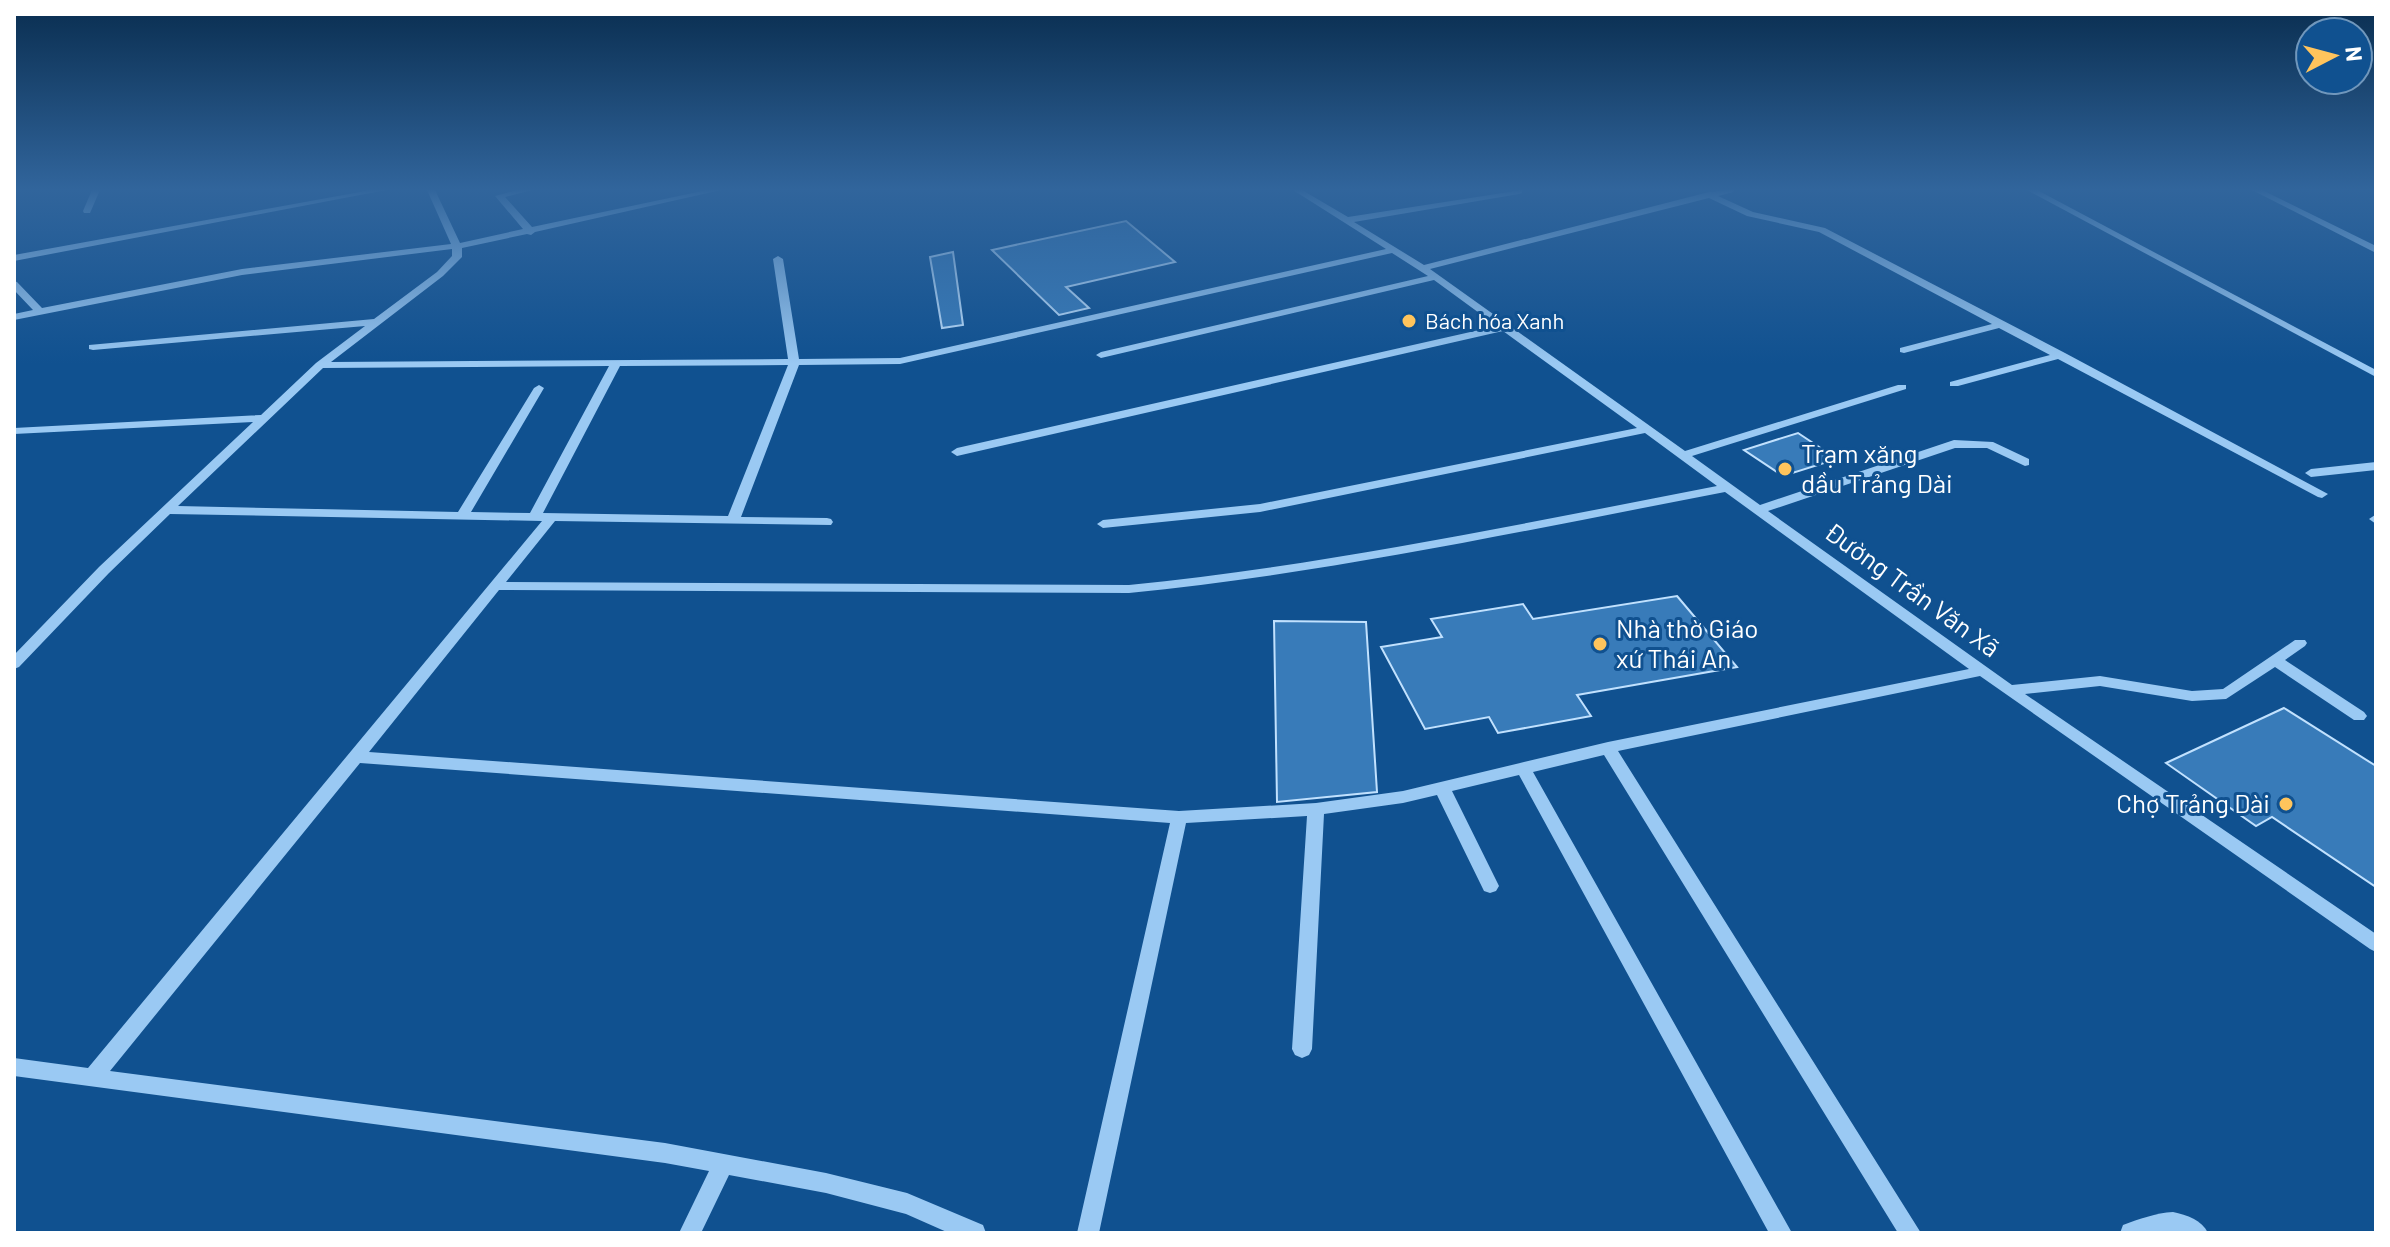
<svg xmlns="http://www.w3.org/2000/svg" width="2390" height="1247" viewBox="0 0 2390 1247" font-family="Barlow,sans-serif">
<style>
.building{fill:#387bb9;stroke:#c1e1fe;stroke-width:2}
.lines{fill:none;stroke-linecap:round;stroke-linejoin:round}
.minor{fill:#9ac9f3;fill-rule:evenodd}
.poi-dot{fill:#ffc45c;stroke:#105190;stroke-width:3}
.labels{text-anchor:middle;stroke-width:6;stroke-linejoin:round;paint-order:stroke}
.far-poi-label{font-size:22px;fill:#fff;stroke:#105190;text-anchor:start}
.poi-label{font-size:26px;fill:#fff;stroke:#105190;text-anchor:start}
.street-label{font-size:26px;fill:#fff;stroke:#105190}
</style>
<rect width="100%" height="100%" fill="#105190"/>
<g class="building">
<path d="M1126 221 1175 262 1066 287 1089 308 1059 315 992 250Z"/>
<path d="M953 252 963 325 942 328 930 257Z"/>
<path d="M1798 433 1837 459 1783 476 1744 450Z"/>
<path d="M1677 596 1737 667 1577 695 1591 716 1498 733 1489 717 1425 729 1381 647 1442 637 1431 619 1523 604 1533 619Z"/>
<path d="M1274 621 1366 622 1377 792 1277 802Z"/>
<path d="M2284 708 2376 766V887L2272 817 2256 826 2166 763Z"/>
</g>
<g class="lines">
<g class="minor">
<path d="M92 190H100L90 213H84L83 211Z"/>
<path d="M371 190H386L14 261V255Z"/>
<path d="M427 190H435L460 243 523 229 495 196 518 190H532L505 197 532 227 707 190H721L535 232 531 235 527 234 462 248V257L443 276 331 362 788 359 773 259 778 256 783 259 799 359 900 358 1386 249 1293 190H1302L1348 217 1522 190V193L1519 194 1354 222 1424 265 1709 192 1734 190 1733 192 1718 196 1753 212 1825 228 2065 353 2328 494 2322 498 2318 497 2058 359 1958 386H1950V382L2050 355 1999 328 1904 353 1900 352V348L1992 324 1819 232 1747 216 1709 198 1430 269 1685 451 1898 385H1906V389L1692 456 1760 505 1954 440 1993 442 2029 459V465L2025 466 1987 448H1955L1768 511 2012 685 2100 676 2192 691 2223 689 2295 640H2305L2307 643 2305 646 2285 660 2364 712 2367 716 2364 720H2354L2275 667 2226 699 2192 701 2100 686 2025 694 2376 934V952L2370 949 1980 676 1618 751 1921 1233H1898L1604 755 1533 772 1792 1233H1769L1519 775 1452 791 1499 886 1496 891 1490 893 1484 891 1437 795 1403 803 1324 814 1312 1049 1309 1055 1302 1058 1295 1055 1292 1049 1307 816 1186 823 1099 1233H1077L1170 823 360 763 110 1071 665 1143 826 1173 907 1193 983 1225 986 1233H949L906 1214 826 1193 729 1175 701 1233H679L709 1171 665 1163 14 1076V1058L88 1068 542 521 170 514 109 573 19 667 14 669V655L99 567 253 422 14 434V428L261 415 316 363 365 326 93 350 89 349V345L374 319 437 272 452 256V249L242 275 14 320V314L33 310 14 290V281L17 282 42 308 242 269 451 244ZM1392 253 1428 276 1101 352 1096 355 1101 358 1434 280 1497 326 957 448 951 452 957 456 1503 331 1637 428 1260 504 1103 520 1097 524 1103 528 1260 512 1645 433 1717 486C1521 524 1327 565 1129 585L506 582 555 521 831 525 833 522 831 519 827 518 741 517 799 365 900 364ZM788 365 728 516 543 513 620 366ZM609 366 530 513 471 512 544 388 539 385 534 388 458 512 178 506 323 368ZM1725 492 1969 669 1608 742 1403 791 1316 803 1179 811 369 752 499 590 1129 593C1330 573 1527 530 1725 492Z"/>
<path d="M2027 190H2037L2376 370V377Z"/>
<path d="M2252 190H2262L2376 246V253Z"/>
<path d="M2376 462V470L2311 477 2305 473 2311 469Z"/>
<path d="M2375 515H2376V524L2369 519Z"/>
<path d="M2173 1212C2187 1215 2202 1220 2208 1233H2120L2123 1225C2139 1219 2156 1213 2173 1212Z"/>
</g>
</g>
<linearGradient id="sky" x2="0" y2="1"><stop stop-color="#092d4f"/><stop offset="0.52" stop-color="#31659c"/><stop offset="1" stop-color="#31659c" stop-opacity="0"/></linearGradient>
<rect width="2390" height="364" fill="url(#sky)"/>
<g class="poi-dot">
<circle cx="1409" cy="321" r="8"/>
<circle cx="1785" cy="469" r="8"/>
<circle cx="1600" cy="644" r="8"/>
<circle cx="2286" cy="804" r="8"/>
</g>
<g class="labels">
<g class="far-poi-label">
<text x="1425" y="329">Bách hóa Xanh</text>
</g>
<g class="poi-label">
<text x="1801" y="463">Trạm xăng<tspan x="1801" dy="30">dầu Trảng Dài</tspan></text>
<text x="1616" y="638">Nhà thờ Giáo<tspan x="1616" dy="30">xứ Thái An</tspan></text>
<text x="2270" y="813" text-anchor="end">Chợ Trảng Dài</text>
</g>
<g class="street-label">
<text transform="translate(1912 590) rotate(36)" y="9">Đường Trần Văn Xã</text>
</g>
</g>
<rect width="2390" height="1247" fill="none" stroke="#ffffff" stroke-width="32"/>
<g transform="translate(2334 56) rotate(84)"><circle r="38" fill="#105190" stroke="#7097bc" stroke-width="2"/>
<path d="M0-6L14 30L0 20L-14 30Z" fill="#ffc45c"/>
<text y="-12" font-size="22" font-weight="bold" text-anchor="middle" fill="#ffffff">N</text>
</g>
</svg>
